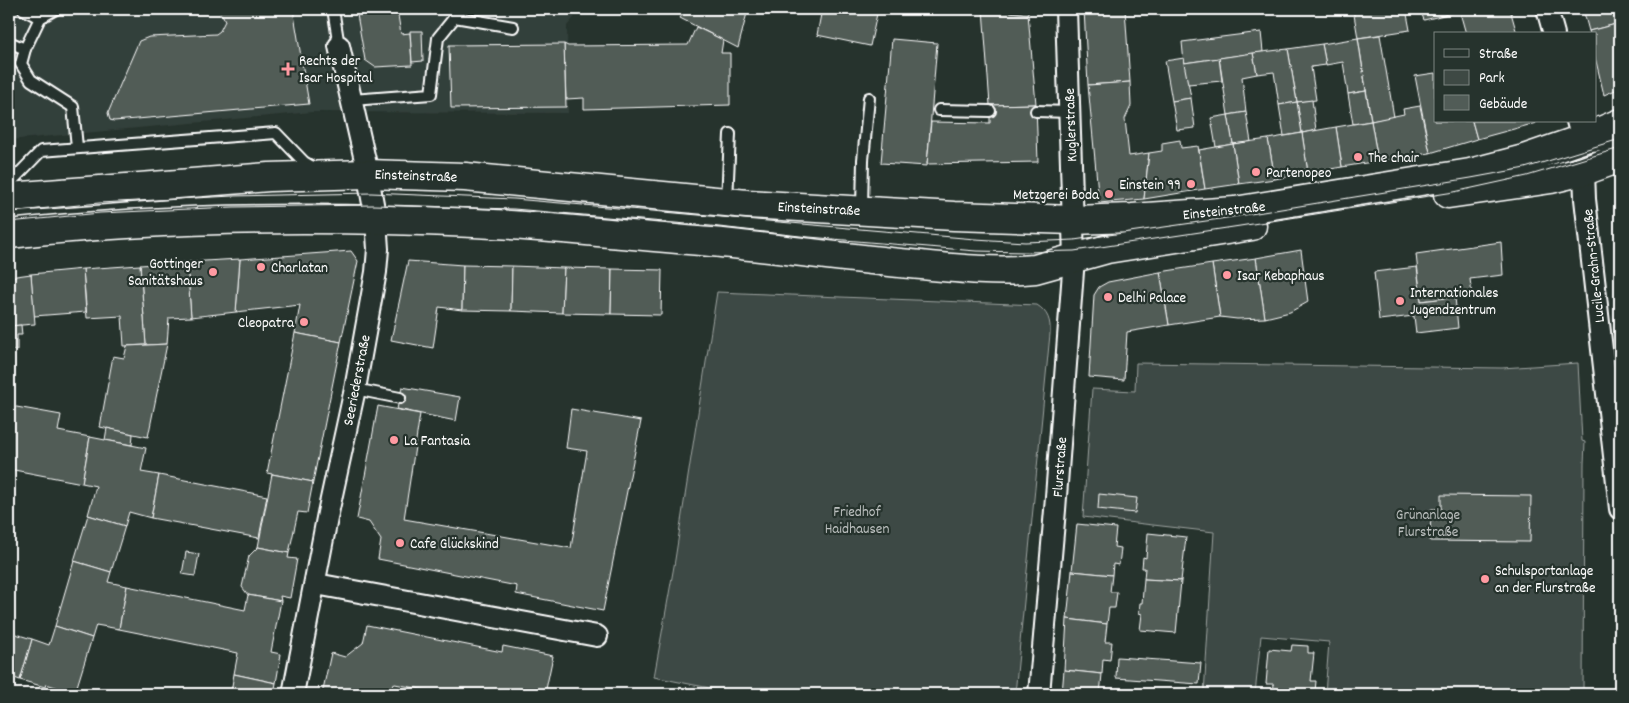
<svg xmlns="http://www.w3.org/2000/svg" width="1629" height="703" viewBox="0 0 1629 703" font-family="Dekko,sans-serif">
<style>
.built{fill:#333f3a}
.green{fill:#3e4944;stroke:#9ea4a2}
.building{fill:#515c57;stroke:#fff}
.lines{fill:none;stroke-linecap:round;stroke-linejoin:round}
.lane-casing{stroke:#fff;stroke-width:14}
.street-casing{stroke:#fff;stroke-width:24}
.secondary-casing{stroke:#fff;stroke-width:31}
.lane{stroke:#26332d;stroke-width:10}
.street{stroke:#26332d;stroke-width:20}
.secondary{stroke:#26332d;stroke-width:28}
.tram{stroke:#fff;stroke-width:1}
.poi-dot{fill:#ff9aa2;stroke:#26332d;stroke-width:2}
.labels{text-anchor:middle;stroke-width:4.5;stroke-linejoin:round;paint-order:stroke}
.poi-label{font-size:15px;fill:#fff;stroke:#26332d;text-anchor:start}
.street-label{font-size:15px;fill:#fff;stroke:#26332d}
.park-label{font-size:15px;fill:#bbbfbe;stroke:#26332d}
</style>
<rect width="100%" height="100%" fill="#26332d"/>
<filter id="ink" filterUnits="userSpaceOnUse"><feTurbulence type="fractalNoise" baseFrequency=".02" numOctaves="2"/><feDisplacementMap in="SourceGraphic" scale="10" xChannelSelector="R" yChannelSelector="G"/><feConvolveMatrix kernelMatrix="1 2 1 2 8 2 1 2 1" color-interpolation-filters="sRGB"/></filter>
<g filter="url(#ink)">
<path class="built" d="M9 9H581L567 26 568 113 312 112 9 140Z"/>
<g class="green">
<path d="M717 292 1037 305C1048 312 1051 321 1050 334L1015 694H740L654 677 674 566Z"/>
<path d="M1136 363 1502 368 1578 363 1582 441 1585 442 1584 464 1583 694H1325L1329 642 1261 636 1255 694H1204L1214 532 1083 517 1092 389 1135 391Z"/>
</g>
<g class="building">
<path d="M216 9H293L309 104 114 121 110 120 108 113 139 41 149 37 216 34 220 31 225 21 223 16Z"/>
<path d="M356 9H397L401 34 410 33 412 65 375 67 365 60Z"/>
<path d="M686 9H748L738 48 680 18Z"/>
<path d="M822 9H878L870 46 817 35Z"/>
<path d="M983 9H1028V14Z"/>
<path d="M983 9 1028 14 1036 104 990 105Z"/>
<path d="M1084 9H1125L1130 82 1088 85Z"/>
<path d="M1353 9H1406L1410 30 1358 38Z"/>
<path d="M1420 9H1459L1460 11 1424 20Z"/>
<path d="M1459 9H1510L1517 34H1466Z"/>
<path d="M1583 9H1620V23L1589 31Z"/>
<path d="M1620 23V88L1604 95 1595 57V34H1590L1589 31Z"/>
<path d="M696 27 723 40 721 53H730V105L584 109V98L566 99 564 44 568 46 688 45Z"/>
<path d="M410 31H422L423 61 412 62Z"/>
<path d="M1261 32 1263 52 1184 63 1182 42Z"/>
<path d="M1380 35 1394 117 1371 121 1358 38Z"/>
<path d="M1358 38 1366 91 1348 94 1343 62 1326 65 1322 44Z"/>
<path d="M892 39 937 43 927 166 881 163Z"/>
<path d="M564 44 566 107 451 108 449 45Z"/>
<path d="M1322 44 1326 65 1311 67 1316 100 1297 102 1288 49Z"/>
<path d="M1288 49 1297 102 1279 105 1274 72 1257 74 1253 53Z"/>
<path d="M1253 53 1257 74 1242 77 1246 112 1228 115 1219 58Z"/>
<path d="M1184 58 1191 98 1172 101 1165 61Z"/>
<path d="M1219 58 1222 81 1188 84 1184 63Z"/>
<path d="M1435 73V121H1472L1477 139 1430 153 1415 76Z"/>
<path d="M1130 82 1131 106 1125 119 1129 156 1149 153 1144 199 1099 203 1088 85Z"/>
<path d="M1366 91 1371 121 1353 124 1348 94Z"/>
<path d="M1191 98 1195 128 1177 130 1172 101Z"/>
<path d="M1312 100 1316 130 1302 133 1297 102Z"/>
<path d="M1297 102 1302 133 1284 136 1279 105Z"/>
<path d="M1036 104 1038 162 927 164 931 122 990 123V105Z"/>
<path d="M1420 106 1430 153 1378 161 1371 121 1404 114 1403 109Z"/>
<path d="M1246 112 1251 142 1233 144 1228 115Z"/>
<path d="M1228 115 1233 144 1216 147 1211 118Z"/>
<path d="M1371 121 1378 161 1342 167 1336 127Z"/>
<path d="M1472 121H1537L1536 123 1477 139Z"/>
<path d="M1336 127 1342 167 1308 173 1302 133Z"/>
<path d="M1302 133 1308 173 1275 179 1268 139Z"/>
<path d="M1268 139 1275 179 1239 184 1233 144Z"/>
<path d="M1180 140 1181 148 1198 146 1205 189 1144 199 1149 153 1162 151V143Z"/>
<path d="M1233 144 1239 184 1205 189 1199 150Z"/>
<path d="M1620 200V230L1616 202Z"/>
<path d="M1501 242 1503 275 1470 279 1472 295 1421 301 1416 254Z"/>
<path d="M1301 250 1308 302 1290 312 1265 318 1256 258Z"/>
<path d="M351 251 358 261 341 342 295 333 300 305 236 312 240 259Z"/>
<path d="M1256 258 1265 318 1237 319 1220 317 1212 264Z"/>
<path d="M240 259 236 312 191 317 187 262Z"/>
<path d="M408 261 463 265 462 310 439 307 433 348 391 340Z"/>
<path d="M187 262 191 317 169 318 167 344 146 345 140 265Z"/>
<path d="M1212 264 1220 317 1169 325 1160 272Z"/>
<path d="M140 265 146 345 124 346 122 316 87 318 83 269Z"/>
<path d="M463 265 512 266 511 311 462 310Z"/>
<path d="M512 266 564 268 562 313 511 311Z"/>
<path d="M1417 267 1421 301 1455 297 1458 328 1416 333 1414 316 1379 320 1374 272Z"/>
<path d="M564 268 612 269 611 314 562 313Z"/>
<path d="M83 269 86 312 34 316 31 274Z"/>
<path d="M612 269 662 270 661 315 611 314Z"/>
<path d="M1160 272 1169 325 1127 332 1124 380 1089 377 1094 295 1099 287 1108 282Z"/>
<path d="M31 274 35 324 9 326V277Z"/>
<path d="M21 325 22 335H17V350H9V326Z"/>
<path d="M295 333 341 342 313 482 267 473Z"/>
<path d="M167 344 148 437 100 427 113 356 124 358 127 346Z"/>
<path d="M402 387 460 397 456 421 397 409Z"/>
<path d="M11 406 61 415 58 431 90 437 82 483 9 469V416Z"/>
<path d="M378 406 420 414 404 519 571 548 587 451 566 448 571 409 641 421 603 611 516 594 517 586 378 559 381 540 369 522 357 519Z"/>
<path d="M107 428 133 434 132 445 105 440Z"/>
<path d="M90 437 146 448 141 472 159 475 151 518 129 512 125 526 88 515 96 486 82 483Z"/>
<path d="M272 474 313 482 307 513 298 512 289 553 258 547Z"/>
<path d="M159 475 267 496 259 538 151 518Z"/>
<path d="M1099 494 1137 498 1135 513 1098 509Z"/>
<path d="M1441 495 1531 496 1530 542 1430 541 1431 509H1441Z"/>
<path d="M88 515 125 526 111 572 74 561Z"/>
<path d="M1077 524 1116 528 1114 547 1121 548 1119 565 1113 564 1112 575 1072 571Z"/>
<path d="M1148 533 1186 537 1181 581 1144 579 1145 568H1142L1143 557 1146 558Z"/>
<path d="M258 547 289 553 288 558 297 559 290 598 280 596 281 601 248 595 242 587 249 556Z"/>
<path d="M186 552 199 554 195 576 182 574Z"/>
<path d="M74 561 111 572 108 582 127 586 119 629 96 625 92 638 55 626Z"/>
<path d="M1072 571 1112 575 1110 592H1117L1115 608H1109L1107 624 1067 619Z"/>
<path d="M1144 579 1181 581 1176 633 1140 630 1142 614 1139 613 1140 603H1142Z"/>
<path d="M127 586 245 610 248 595 281 601 271 652 281 654 276 683 234 674 238 653 119 629Z"/>
<path d="M1067 619 1107 624 1105 642H1112L1110 660 1103 659 1102 674 1064 670Z"/>
<path d="M367 625 502 652 503 646 553 656 545 694H447L395 684 379 694H322L331 653 345 657 363 643Z"/>
<path d="M55 626 92 638 75 693 46 684 45 687 20 680 32 639 49 645Z"/>
<path d="M9 632 32 639 20 680 9 676Z"/>
<path d="M1292 645 1308 646V653H1314L1311 681H1316L1315 692H1304V694H1273L1274 684H1266L1269 649 1291 651Z"/>
<path d="M1117 657 1201 663 1199 684 1116 678Z"/>
<path d="M1064 670 1102 674 1100 694H1062Z"/>
<path d="M234 674 276 683 274 694H216L217 689 231 692Z"/>
<path d="M58 688 75 693 77 688 98 693 56 694Z"/>
</g>
<g class="lines">
<defs>
<g id="lane">
<path d="M23 9 40 18"/>
<path d="M56 9 40 18 25 49 21 64 31 80 73 107 77 147"/>
<path d="M333 9 339 46"/>
<path d="M9 42 25 49"/>
<path d="M352 100 431 94 438 38 455 17 513 27"/>
<path d="M939 110 990 111"/>
<path d="M1036 111 1070 112"/>
<path d="M1589 145 1591 146 1620 143"/>
<path d="M9 184 41 151 276 133 304 162 314 168"/>
<path d="M727 201 730 134"/>
<path d="M862 209 863 160 869 98"/>
<path d="M355 389 400 398"/>
</g>
<g id="street">
<path d="M1547 9 1554 34"/>
<path d="M1577 121 1582 139"/>
<path d="M1584 171 1585 199 1620 509"/>
<path d="M316 584 597 636"/>
<path d="M293 694 328 513 355 389 376 272 378 249 376 220 365 160 339 46"/>
<path d="M1039 694 1055 510 1074 258 1066 9"/>
</g>
<g id="secondary">
<path d="M1448 194 1551 179 1584 171 1620 158"/>
<path d="M9 197 269 177 367 174 465 177 747 204 954 216 1073 220 1132 218 1235 211 1470 173 1524 159 1582 139 1620 123"/>
<path d="M9 234C163 217 319 216 474 223 553 226 632 236 711 242 778 248 844 258 911 264 952 268 994 273 1035 269L1107 249 1252 226"/>
</g>
</defs>
<use href="#lane" class="lane-casing"/>
<use href="#street" class="street-casing"/>
<use href="#secondary" class="secondary-casing"/>
<use href="#lane" class="lane"/>
<use href="#street" class="street"/>
<use href="#secondary" class="secondary"/>
<g class="tram">
<path d="M9 212 99 203 233 196 371 193 514 199 975 239 1025 242 1074 240 1220 219 1471 178 1525 168 1620 139"/>
<path d="M9 222 100 213 233 207 373 205 514 209 710 226 809 237 976 251 1025 252 1074 251 1240 226 1454 192 1527 176 1620 148"/>
</g>
</g>
</g>
<g class="poi-dot">
<path d="M285.5 61.5h5v5h5v5h-5v5h-5v-5h-5v-5h5z"/>
<circle cx="1358" cy="157" r="5"/>
<circle cx="1256" cy="172" r="5"/>
<circle cx="1191" cy="184" r="5"/>
<circle cx="1109" cy="194" r="5"/>
<circle cx="261" cy="267" r="5"/>
<circle cx="213" cy="272" r="5"/>
<circle cx="1227" cy="275" r="5"/>
<circle cx="1108" cy="297" r="5"/>
<circle cx="1400" cy="301" r="5"/>
<circle cx="304" cy="322" r="5"/>
<circle cx="394" cy="440" r="5"/>
<circle cx="400" cy="543" r="5"/>
<circle cx="1485" cy="579" r="5"/>
</g>
<g class="labels">
<g class="poi-label">
<text x="299" y="65">Rechts der<tspan x="299" dy="17">Isar Hospital</tspan></text>
<text x="1368" y="162">The chair</text>
<text x="1266" y="177">Partenopeo</text>
<text x="1181" y="189" text-anchor="end">Einstein 99</text>
<text x="1099" y="199" text-anchor="end">Metzgerei Boda</text>
<text x="203" y="268" text-anchor="end">Gottinger<tspan x="203" dy="17">Sanitätshaus</tspan></text>
<text x="271" y="272">Charlatan</text>
<text x="1237" y="280">Isar Kebaphaus</text>
<text x="1410" y="297">Internationales<tspan x="1410" dy="17">Jugendzentrum</tspan></text>
<text x="1118" y="302">Delhi Palace</text>
<text x="294" y="327" text-anchor="end">Cleopatra</text>
<text x="404" y="445">La Fantasia</text>
<text x="410" y="548">Cafe Glückskind</text>
<text x="1495" y="575">Schulsportanlage<tspan x="1495" dy="17">an der Flurstraße</tspan></text>
</g>
<g class="street-label">
<text transform="translate(1070 125) rotate(-92)" y="5">Kuglerstraße</text>
<text transform="translate(416 175) rotate(2)" y="5">Einsteinstraße</text>
<text transform="translate(819 208) rotate(3)" y="5">Einsteinstraße</text>
<text transform="translate(1224 210) rotate(-6)" y="5">Einsteinstraße</text>
<text transform="translate(1593 266) rotate(-96)" y="5">Lucile-Grahn-Straße</text>
<text transform="translate(356 380) rotate(-79)" y="5">Seeriederstraße</text>
<text transform="translate(1059 467) rotate(-86)" y="5">Flurstraße</text>
</g>
<g class="park-label">
<text x="857" y="516">Friedhof<tspan x="857" dy="17">Haidhausen</tspan></text>
<text x="1428" y="519">Grünanlage<tspan x="1428" dy="17">Flurstraße</tspan></text>
</g>
</g>
<rect width="1629" height="703" fill="none" stroke="#26332d" stroke-width="30"/>
<rect x="15" y="15" width="1599" height="673" fill="none" stroke="#fff" stroke-width="2" filter="url(#ink)"/>
<rect x="1434" y="32" width="162" height="90" fill="#26332d" stroke="#7d8581"/>
<rect x="1444" y="49" width="25" height="8" fill="#26332d" stroke="#7d8581"/>
<text x="1479" y="58" font-size="15" fill="#ffffff">Straße</text>
<rect x="1444" y="70" width="25" height="15" fill="#3e4944" stroke="#7d8581"/>
<text x="1479" y="82" font-size="15" fill="#ffffff">Park</text>
<rect x="1444" y="95" width="25" height="15" fill="#515c57" stroke="#7d8581"/>
<text x="1479" y="108" font-size="15" fill="#ffffff">Gebäude</text>
</svg>
